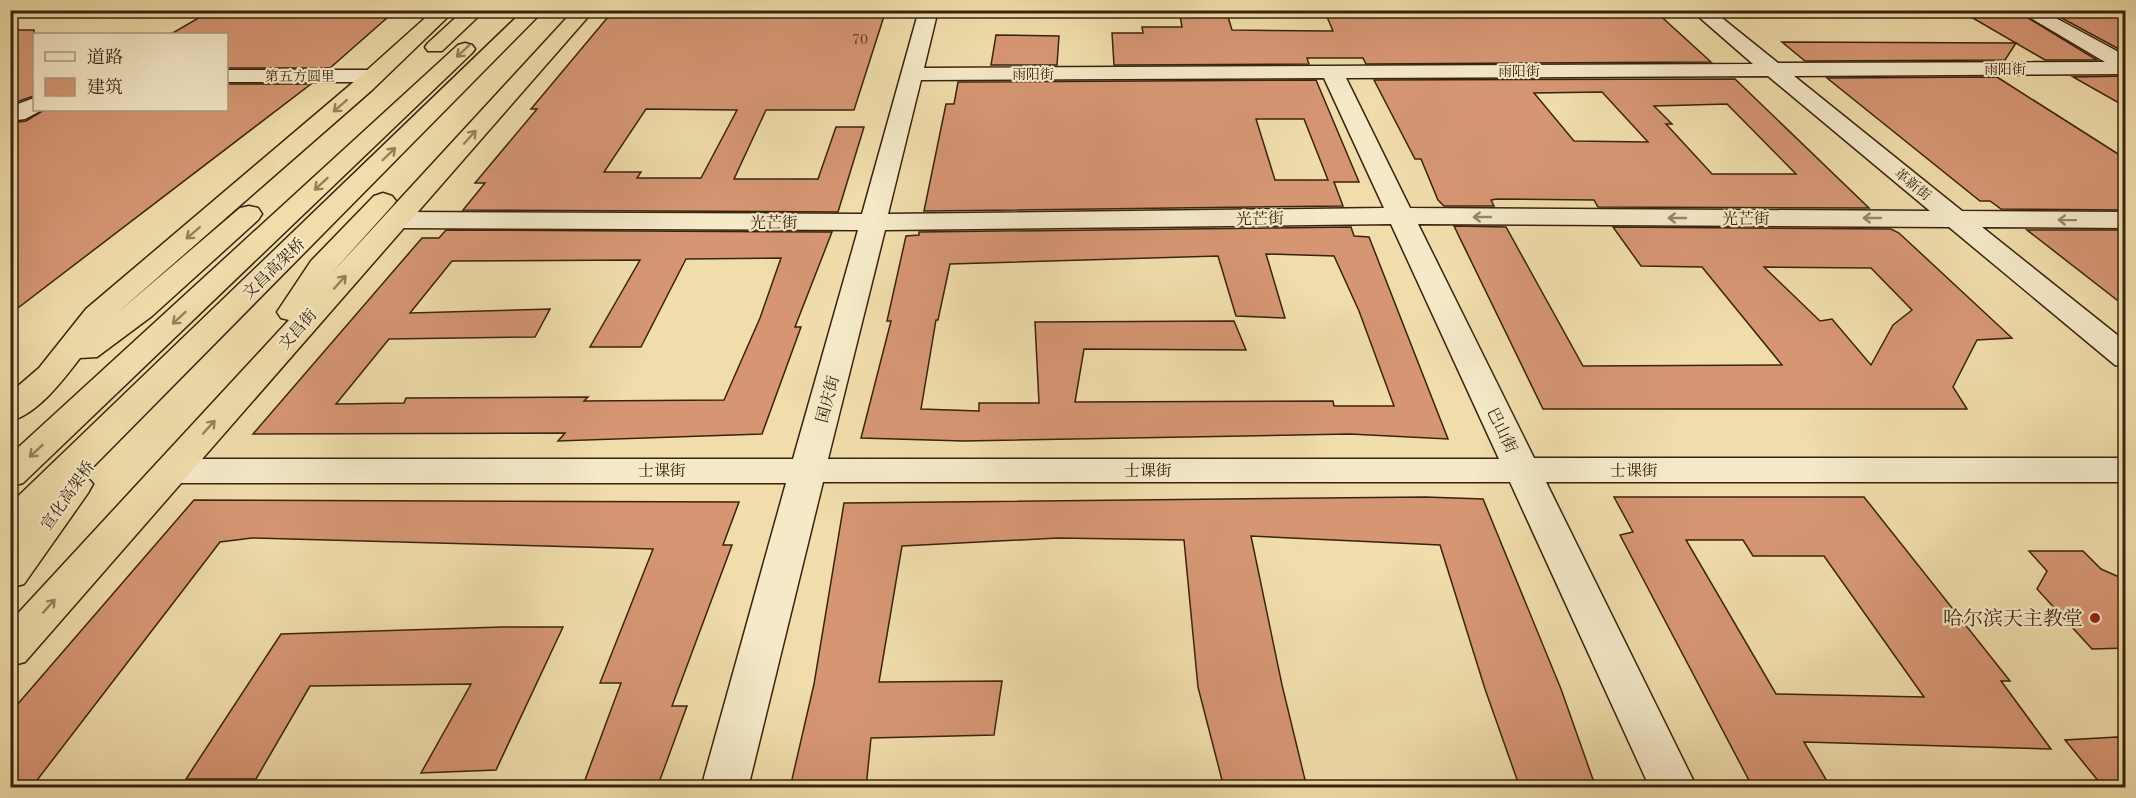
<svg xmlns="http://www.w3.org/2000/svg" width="2136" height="798" viewBox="0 0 2136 798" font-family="'Old Standard TT','Noto Serif SC',serif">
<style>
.building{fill:#d69674;stroke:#39230d;stroke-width:1.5;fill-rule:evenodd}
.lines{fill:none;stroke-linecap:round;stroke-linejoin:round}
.secondary-casing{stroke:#39230d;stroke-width:3}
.highway-casing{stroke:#39230d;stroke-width:3}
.secondary{fill:#f5e9c8;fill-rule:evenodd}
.highway{fill:#f0ddab;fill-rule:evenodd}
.oneway{stroke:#94805c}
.oneway2{stroke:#97866a}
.poi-dot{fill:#8f2418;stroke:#f5e9c8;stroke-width:2}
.labels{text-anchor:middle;stroke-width:4.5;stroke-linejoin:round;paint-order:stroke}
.number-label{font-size:14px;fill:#604027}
.far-street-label{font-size:14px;fill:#39230d;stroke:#f5e9c8}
.street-label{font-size:16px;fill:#39230d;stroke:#f5e9c8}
.near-poi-label{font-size:20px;fill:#39230d;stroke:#f5e9c8;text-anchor:end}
</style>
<rect width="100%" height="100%" fill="#f0ddab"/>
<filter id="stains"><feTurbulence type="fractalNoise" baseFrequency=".00333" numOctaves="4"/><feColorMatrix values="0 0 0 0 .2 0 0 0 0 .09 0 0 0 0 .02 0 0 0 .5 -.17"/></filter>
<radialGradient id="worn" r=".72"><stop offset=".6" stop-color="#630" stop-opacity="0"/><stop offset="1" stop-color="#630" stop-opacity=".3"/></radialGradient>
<g class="building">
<path d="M212 10H396L330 68H226V34H171Z"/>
<path d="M782 10H820L819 14 885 13 854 110H766L734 179H818L836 127H864L838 212 463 210 485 183H475L537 109H531L608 17 779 16ZM646 109 737 110 701 178H637L641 172H604Z"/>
<path d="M1179 10H1226L1232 30 1333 31 1324 10H1654L1711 62 1366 64 1363 58H1307L1309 64 1114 65 1112 33H1143L1142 27H1182Z"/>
<path d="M1959 10H2015L2097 60H2045Z"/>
<path d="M2047 10H2126V53Z"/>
<path d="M10 30H34V96L10 104Z"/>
<path d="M996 35 1059 36 1057 65H991Z"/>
<path d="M1782 42 2016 43 2005 60 1805 61Z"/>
<path d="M2126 76V107L2073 77Z"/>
<path d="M1997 77 2126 159V210L2001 209 1990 201H1980L1827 78Z"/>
<path d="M1735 79 1869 208 1598 207 1594 200 1497 199 1491 200 1494 206H1444L1438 200 1421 159H1415L1374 80ZM1602 92 1648 142 1574 141 1534 93ZM1727 104 1796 174H1712L1666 124H1672L1654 106Z"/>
<path d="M1316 80 1359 182H1334L1343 206 924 211 946 104H954L958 82ZM1256 119H1304L1328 180H1275Z"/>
<path d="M226 84H311L10 314V123L26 121 44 110H226Z"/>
<path d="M1454 226 1506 227 1583 366 1782 365 1702 267 1641 266 1613 227 1891 229 1899 233 2012 338 1977 340 1953 387 1967 409H1543ZM1764 267 1871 268 1912 310 1893 325 1871 365 1832 319 1820 321Z"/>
<path d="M1351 227 1354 236 1369 237 1448 439 1350 434 964 441 861 438 891 321H887L906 236 919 235V232ZM1266 254 1334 256 1359 311 1394 406H1334L1333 401 1075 402 1084 349 1246 350 1234 321 1035 322 1039 403H979V411L921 409 936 320H938L950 264 1218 256 1236 316 1285 318Z"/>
<path d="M446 230 832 232 795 327H801L762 434 558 441 565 433 253 434 422 238H439ZM781 258 760 318 724 400 584 401 588 397 406 398 404 403 336 404 389 339 535 337 550 309 410 313 452 261 640 260 590 347H641L686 259Z"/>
<path d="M2027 230H2126V307Z"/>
<path d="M1425 497 1483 499 1561 689 1596 788H1520L1485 689 1440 545 1251 536 1282 685 1307 788H1224L1198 687 1184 540 1058 538 902 546 879 682 1002 681 994 735 871 738 866 788H790L814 684 844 503Z"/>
<path d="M1614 497H1864L2010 681H2001L2051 749 1804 742 1831 788H1753L1620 535 1633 532ZM1686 540H1743L1753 556H1824L1924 697 1776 694Z"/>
<path d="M194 500 739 502 723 545H732L672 706H687L657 788H582L621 683H600L653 549 252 538 220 542 31 788H10V713Z"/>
<path d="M2029 551H2083L2101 569 2126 580V648L2092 649 2037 589 2047 571Z"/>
<path d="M502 627H563L496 770 421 773 471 684 310 686 256 779H186L281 634Z"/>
<path d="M2117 737 2126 747V788H2104L2065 740Z"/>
</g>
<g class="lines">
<defs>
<g id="secondary">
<path d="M919 10H938L924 68 1753 64 1691 10H1712L1778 63 2105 62 2017 10H2041L2126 56V74L1794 76 1962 211 2126 212V228L1982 227 2126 342V367L2115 365 1949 227 1418 224 1534 458H2126V482H1546L1697 788H1650L1510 482H823L748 788H701L786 483H170L157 479 152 471 157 463 170 459H793L858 230 395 228 386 226 382 220 386 214 395 212 862 214ZM1768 76 1930 211 1410 208 1346 78ZM1324 78 1384 208 888 214 921 80ZM1391 224 1499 459H828L885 230Z"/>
<path d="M226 70H373L381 71 384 76 381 81 373 82H226Z"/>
<path d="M34 98V110H42L25 119 10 121V107Z"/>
</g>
<g id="highway">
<path d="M434 10H455L372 90 116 314 240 208 249 206 258 208 262 214 258 220 152 316 97 357 80 358C63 380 38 414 10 421V393L39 368 86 309 356 80Z"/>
<path d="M464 10H485L442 51H428L425 47 428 43Z"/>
<path d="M524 10H544L85 475 93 484 88 493 24 584 10 588V545L15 539 10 540V504Z"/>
<path d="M574 10H594L25 662 10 666V622L289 320 281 318 277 312 311 261 374 196 383 193 392 196 396 201 392 206 330 275Z"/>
<path d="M465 43 472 45 475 49 472 53 23 483 10 487V455L458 45Z"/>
</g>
</defs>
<use href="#secondary" class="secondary-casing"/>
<use href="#highway" class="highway-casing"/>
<use href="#secondary" class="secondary"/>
<use href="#highway" class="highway"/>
</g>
<defs><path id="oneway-shaft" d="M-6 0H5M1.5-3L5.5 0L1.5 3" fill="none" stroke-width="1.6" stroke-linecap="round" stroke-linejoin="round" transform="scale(1.5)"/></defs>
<g class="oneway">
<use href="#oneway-shaft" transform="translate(463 51) rotate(137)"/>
<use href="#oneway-shaft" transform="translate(340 106) rotate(139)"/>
<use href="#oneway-shaft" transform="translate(470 137) rotate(-48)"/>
<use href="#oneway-shaft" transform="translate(389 154) rotate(-44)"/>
<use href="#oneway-shaft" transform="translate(321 184) rotate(137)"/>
<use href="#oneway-shaft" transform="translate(193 233) rotate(139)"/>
<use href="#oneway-shaft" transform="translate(340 282) rotate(-48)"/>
<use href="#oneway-shaft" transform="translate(179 318) rotate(137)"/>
<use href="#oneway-shaft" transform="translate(209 427) rotate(-48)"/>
<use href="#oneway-shaft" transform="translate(36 451) rotate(137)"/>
<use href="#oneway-shaft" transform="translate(49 606) rotate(-48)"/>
</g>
<g class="oneway2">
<use href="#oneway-shaft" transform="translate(1482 217) rotate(-180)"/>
<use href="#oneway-shaft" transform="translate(1677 218) rotate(-180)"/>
<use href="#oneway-shaft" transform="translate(1872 218) rotate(-180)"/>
<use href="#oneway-shaft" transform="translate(2067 220) rotate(-179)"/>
</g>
<circle class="poi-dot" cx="2095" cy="618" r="6"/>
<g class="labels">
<g class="number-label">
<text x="860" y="44">70</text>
</g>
<g class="far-street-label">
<text x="2005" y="74">雨阳街</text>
<text x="1519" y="76">雨阳街</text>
<text x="1033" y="79">雨阳街</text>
<text x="300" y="81">第五方圆里</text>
<text transform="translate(1913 184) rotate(39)" y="5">革新街</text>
</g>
<g class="street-label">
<text transform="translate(1260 218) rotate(-1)" y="6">光芒街</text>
<text x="1746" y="224">光芒街</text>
<text x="774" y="228">光芒街</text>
<text transform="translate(273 268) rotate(-44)" y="6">文昌高架桥</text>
<text transform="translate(297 329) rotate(-48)" y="6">文昌街</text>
<text transform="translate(827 399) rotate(-75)" y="6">国庆街</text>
<text transform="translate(1503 430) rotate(64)" y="6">巴山街</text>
<text x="662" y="476">士课街</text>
<text x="1148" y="476">士课街</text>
<text x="1634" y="476">士课街</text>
<text transform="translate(67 495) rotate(-55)" y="6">宣化高架桥</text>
</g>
<g class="near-poi-label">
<text x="2083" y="625">哈尔滨天主教堂</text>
</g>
</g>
<rect width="2136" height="798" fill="none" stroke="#f0ddab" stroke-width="36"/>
<rect x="12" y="12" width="2112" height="774" fill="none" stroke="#39230d" stroke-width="3"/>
<rect x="18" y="18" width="2100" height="762" fill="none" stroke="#39230d" stroke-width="1.5"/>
<rect x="33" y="33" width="195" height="78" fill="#f5e9c8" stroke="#aa9a7d" stroke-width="1.5"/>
<rect x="45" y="52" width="30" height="9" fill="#f5e9c8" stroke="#aa9a7d" stroke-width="1.5"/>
<text x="87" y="63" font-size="18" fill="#39230d">道路</text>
<rect x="45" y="78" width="30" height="18" fill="#d69674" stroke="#aa9a7d" stroke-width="1.5"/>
<text x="87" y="93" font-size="18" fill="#39230d">建筑</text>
<rect width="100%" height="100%" filter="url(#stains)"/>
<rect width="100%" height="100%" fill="url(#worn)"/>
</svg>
